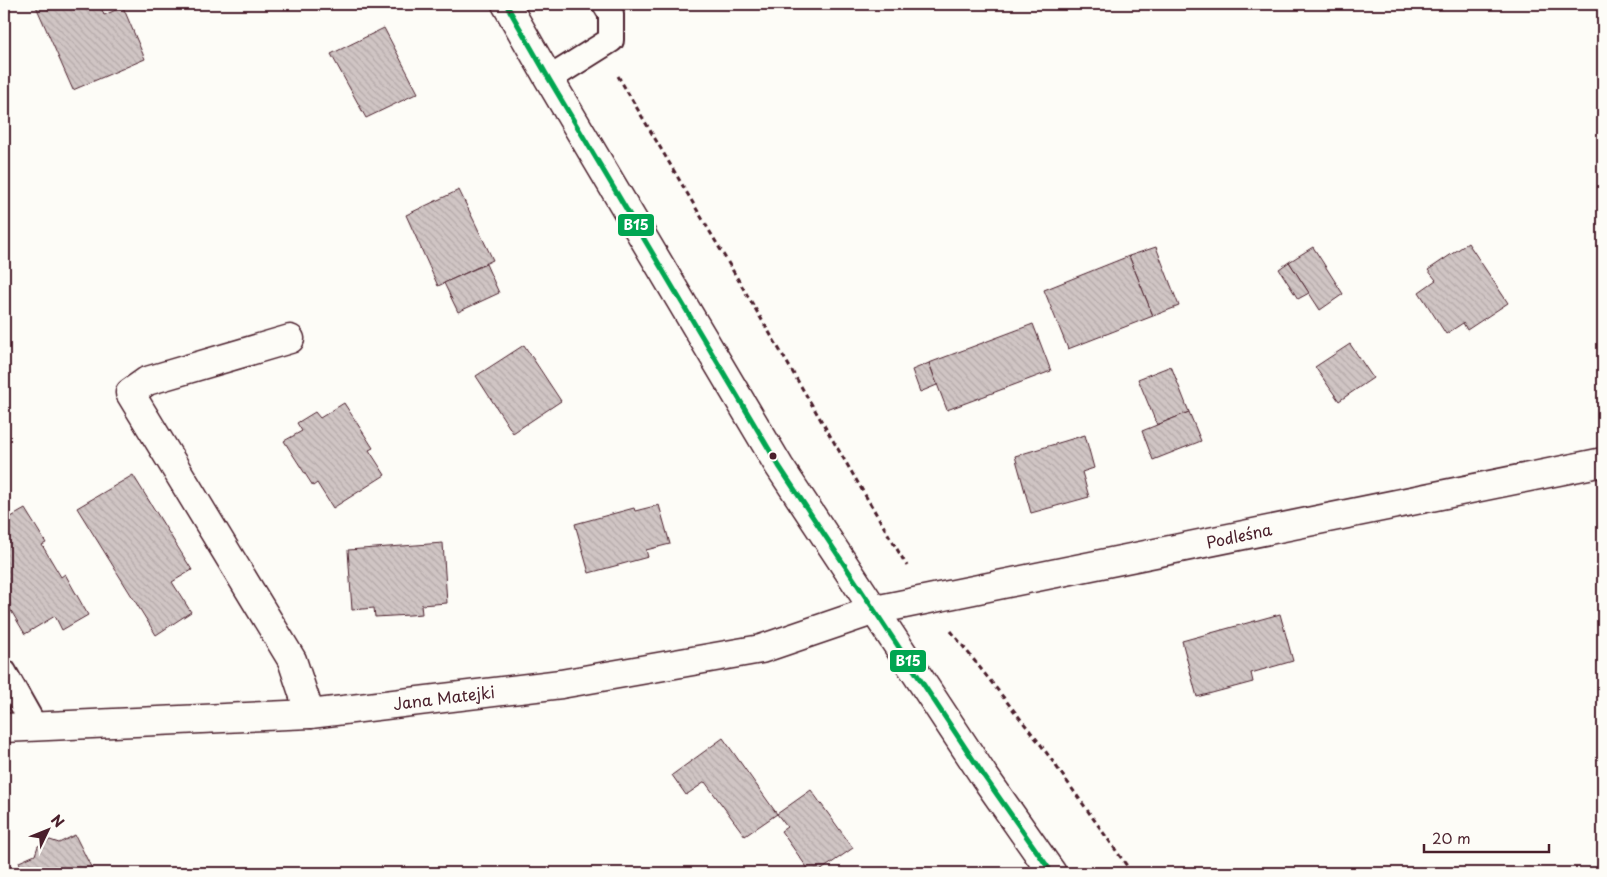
<svg xmlns="http://www.w3.org/2000/svg" width="1607" height="877" viewBox="0 0 1607 877" font-family="'Playpen Sans',sans-serif">
<style>
.building{fill:url(#building-back-hatch);stroke:#4a1f2b}
.lines{fill:none;stroke-linecap:round;stroke-linejoin:round}
.lane-casing{stroke:#4a1f2b;stroke-width:28}
.street-casing{stroke:#4a1f2b;stroke-width:31}
.secondary-casing{stroke:#4a1f2b;stroke-width:31}
.path{stroke:#4a1f2b;stroke-width:3;stroke-dasharray:5 4;stroke-linecap:butt}
.lane{stroke:#fdfcf7;stroke-width:24}
.street{stroke:#fdfcf7;stroke-width:28}
.secondary{stroke:#fdfcf7;stroke-width:28}
.bus-1-casing{stroke:#fdfcf7;stroke-width:9}
.bus-1{stroke:#00a651;stroke-width:5}
.bus-dot{fill:#4a1f2b;stroke:#fdfcf7;stroke-width:2}
.labels{text-anchor:middle;stroke-width:4;stroke-linejoin:round;paint-order:stroke}
.street-label{font-size:16px;fill:#4a1f2b;stroke:#fdfcf7}
.line-badge{stroke:#fdfcf7;stroke-width:2}
.badge-label{font-size:14px;text-anchor:middle;font-weight:bold;fill:#fff}
</style>
<defs>
<pattern id="building-back-hatch" width="6" height="6" patternUnits="userSpaceOnUse" patternTransform="scale(1.25)"><rect width="6" height="6" fill="#d0c5c4"/><path d="M-1 5l2 2M0 0l6 6M5-1l2 2" fill="none" stroke="#b4a9a9"/></pattern>
</defs>
<rect width="100%" height="100%" fill="#fdfcf7"/>
<filter id="ink" filterUnits="userSpaceOnUse"><feTurbulence type="fractalNoise" baseFrequency=".02" numOctaves="2"/><feDisplacementMap in="SourceGraphic" scale="10" xChannelSelector="R" yChannelSelector="G"/><feConvolveMatrix kernelMatrix="1 2 1 2 8 2 1 2 1" color-interpolation-filters="sRGB"/></filter>
<g filter="url(#ink)">
<g class="building">
<path d="M35 4H100L104 15 123 7 145 59 73 90Z"/>
<path d="M384 28 418 93 366 118 331 54Z"/>
<path d="M459 190 493 260 438 286 406 215Z"/>
<path d="M1468 243 1508 303 1467 330 1463 323 1446 334 1419 292 1436 280 1428 270Z"/>
<path d="M1156 247 1179 306 1153 316 1129 256Z"/>
<path d="M1313 247 1343 294 1320 310 1289 262Z"/>
<path d="M1129 256 1153 316 1068 349 1044 290Z"/>
<path d="M1289 262 1309 293 1298 299 1279 269Z"/>
<path d="M486 264 499 293 458 312 444 283Z"/>
<path d="M4 289 9 299 4 302Z"/>
<path d="M1033 324 1051 371 947 410 929 363Z"/>
<path d="M1350 344 1373 378 1339 401 1315 367Z"/>
<path d="M524 345 561 401 513 433 476 376Z"/>
<path d="M929 363 937 385 920 392 912 370Z"/>
<path d="M1171 366 1189 412 1157 425 1138 379Z"/>
<path d="M344 403 373 448 369 450 385 475 333 508 317 483 313 486 284 441 302 431 297 423 315 412 320 418Z"/>
<path d="M1189 412 1201 441 1153 460 1142 431Z"/>
<path d="M1085 435 1094 468 1082 472 1089 497 1031 513 1015 456Z"/>
<path d="M133 475 192 570 172 582 191 612 156 635 77 508Z"/>
<path d="M659 505 670 544 646 550 648 557 589 573 575 524 634 508 635 511Z"/>
<path d="M25 509 46 543 42 545 61 577 65 574 88 615 62 630 55 616 25 634 4 599V521Z"/>
<path d="M443 543 447 603 421 605 422 614 410 615 375 617 374 608 352 610 348 550Z"/>
<path d="M1280 614 1293 661 1251 673 1253 682 1197 697 1182 641Z"/>
<path d="M723 738 777 814 745 836 705 782 686 795 672 775Z"/>
<path d="M811 790 853 848 817 873H811L781 831 787 827 777 814Z"/>
<path d="M75 835 94 873H24L19 862 35 855 38 846 50 840 59 843Z"/>
</g>
<g class="lines">
<defs>
<g id="lane">
<path d="M549 79 611 40V14L605 4"/>
<path d="M4 672 35 727"/>
</g>
<g id="street">
<path d="M290 339 147 381 130 393 292 660 310 714"/>
<path d="M4 728 310 714 561 684 761 649 875 610 1603 462"/>
</g>
<path id="secondary" d="M506 4 549 79 779 466 984 776 1052 873"/>
</defs>
<use href="#lane" class="lane-casing"/>
<use href="#street" class="street-casing"/>
<use href="#secondary" class="secondary-casing"/>
<g class="path">
<path d="M618 76 907 566"/>
<path d="M951 631 1041 745 1132 873"/>
</g>
<use href="#lane" class="lane"/>
<use href="#street" class="street"/>
<use href="#secondary" class="secondary"/>
<defs>
<path id="bus-1" d="M506 4 549 79 779 466 984 776 1052 873"/>
</defs>
<use href="#bus-1" class="bus-1-casing"/>
<use href="#bus-1" class="bus-1"/>
</g>
</g>
<circle class="bus-dot" cx="773" cy="456" r="4.5"/>
<g class="labels">
<g class="street-label">
<text transform="translate(1239 536) rotate(-12)" y="6">Podleśna</text>
<text transform="translate(444 698) rotate(-7)" y="6">Jana Matejki</text>
</g>
</g>
<g class="line-badge">
<rect x="617" y="213" width="38" height="24" rx="5" fill="#00a651"/>
<rect x="889" y="649" width="38" height="24" rx="5" fill="#00a651"/>
</g>
<g class="badge-label">
<text x="636" y="230">B15</text>
<text x="908" y="666">B15</text>
</g>
<rect width="1607" height="877" fill="none" stroke="#fdfcf7" stroke-width="20"/>
<rect x="10" y="10" width="1587" height="857" fill="none" stroke="#4a1f2b" stroke-width="2" filter="url(#ink)"/>
<g transform="translate(48 830) rotate(47)" stroke="#fdfcf7" stroke-width="4" paint-order="stroke">
<path d="M0-4L9 19L0 12L-9 19Z" fill="#4a1f2b"/>
<text y="-8" font-size="14" font-weight="bold" text-anchor="middle" fill="#4a1f2b">N</text>
</g>
<path d="M1424 844v8h125v-8" fill="none" stroke="#4a1f2b" stroke-width="2.5"/>
<text x="1432" y="844" font-size="15" fill="#4a1f2b" stroke="#fdfcf7" stroke-width="4" paint-order="stroke">20 m</text>
</svg>
